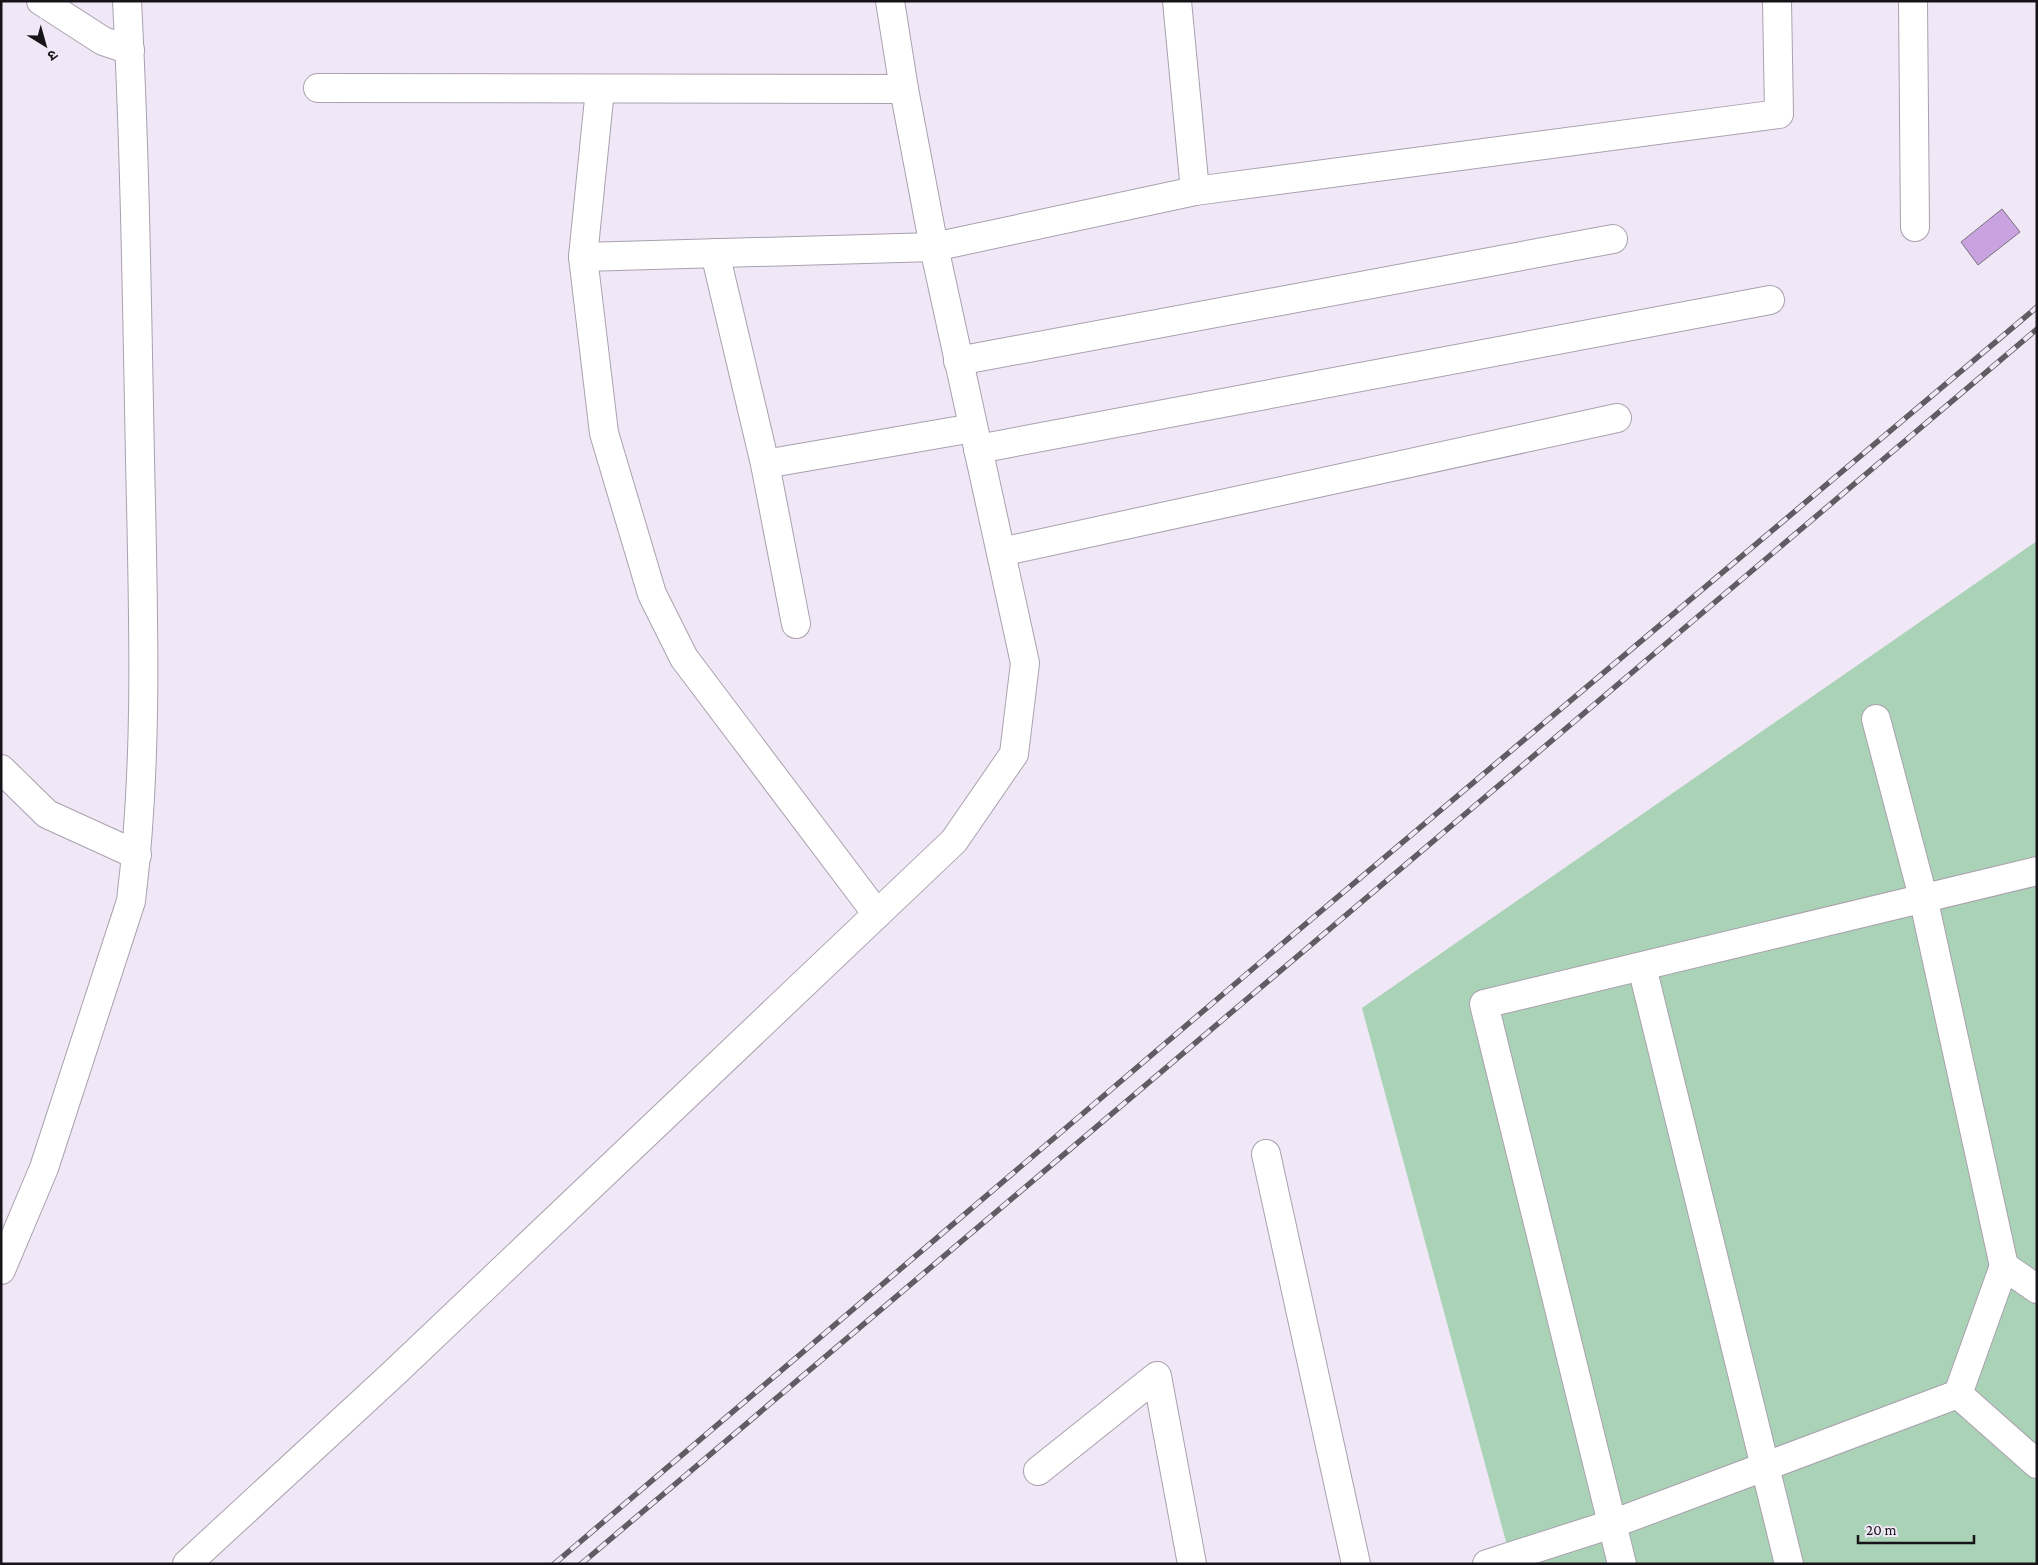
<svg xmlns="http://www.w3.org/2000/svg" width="2038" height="1565" viewBox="0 0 2038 1565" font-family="'Crimson Pro','Noto Sans Devanagari',serif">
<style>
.green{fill:#aad2b6}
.building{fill:#c8a3e0;stroke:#79727e}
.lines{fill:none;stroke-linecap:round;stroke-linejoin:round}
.street-casing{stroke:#a9a1ae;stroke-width:30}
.street{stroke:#fff;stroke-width:28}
.rail-casing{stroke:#605c64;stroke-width:5.5}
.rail{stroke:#f0e8f6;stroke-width:4;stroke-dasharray:11;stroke-linecap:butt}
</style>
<rect width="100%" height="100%" fill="#f0e8f6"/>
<path class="green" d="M2037 541V1564H1512L1362 1008Z"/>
<path class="building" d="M2002 209 2020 232 1978 265 1961 242Z"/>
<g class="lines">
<defs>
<g id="street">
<path d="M41 1 103 41 130 50"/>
<path d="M1177 1 1195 191"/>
<path d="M1913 1 1915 227"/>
<path d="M318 88 904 89"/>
<path d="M600 89 583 257 604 433 652 594 684 658 877 914"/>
<path d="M715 253 765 464 796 624"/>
<path d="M583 257 934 247 1195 191 1779 114 1777 1"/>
<path d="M958 361 1613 239"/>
<path d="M978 449 1770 300"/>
<path d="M765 464 973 428"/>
<path d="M1001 552 1617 418"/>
<path d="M1876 719 1923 897 2004 1266"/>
<path d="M1 769 47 814 137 855"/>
<path d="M1642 967 1789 1564"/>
<path d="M1266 1154 1356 1564"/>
<path d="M1 1270 44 1168 131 901C149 754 143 606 140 458 137 306 135 153 127 1"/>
<path d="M1958 1394 2037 1464"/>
<path d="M1038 1471 1157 1376 1192 1564"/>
<path d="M187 1564 392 1375 954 841 1014 754 1025 663 934 247 904 89 890 1"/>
<path d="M1487 1564 1612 1524 1958 1394 2004 1266 2037 1289"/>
<path d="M1622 1564 1484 1004 2037 871"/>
</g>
</defs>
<use href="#street" class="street-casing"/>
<use href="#street" class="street"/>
<defs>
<g id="rail">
<path d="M554 1564 1269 955 2037 307"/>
<path d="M581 1564 2037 329"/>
</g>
</defs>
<use href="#rail" class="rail-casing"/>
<use href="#rail" class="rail"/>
</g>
<rect width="2038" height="1565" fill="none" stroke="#171419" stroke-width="5"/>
<g transform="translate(45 45) rotate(143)" stroke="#f0e8f6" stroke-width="4" paint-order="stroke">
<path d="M0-4L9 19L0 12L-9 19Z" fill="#171419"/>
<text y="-8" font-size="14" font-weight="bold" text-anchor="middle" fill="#171419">उ</text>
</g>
<path d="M1858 1535v8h116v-8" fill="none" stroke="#171419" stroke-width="2.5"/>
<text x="1866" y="1535" font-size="15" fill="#171419" stroke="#f0e8f6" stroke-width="4" paint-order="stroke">20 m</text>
</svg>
